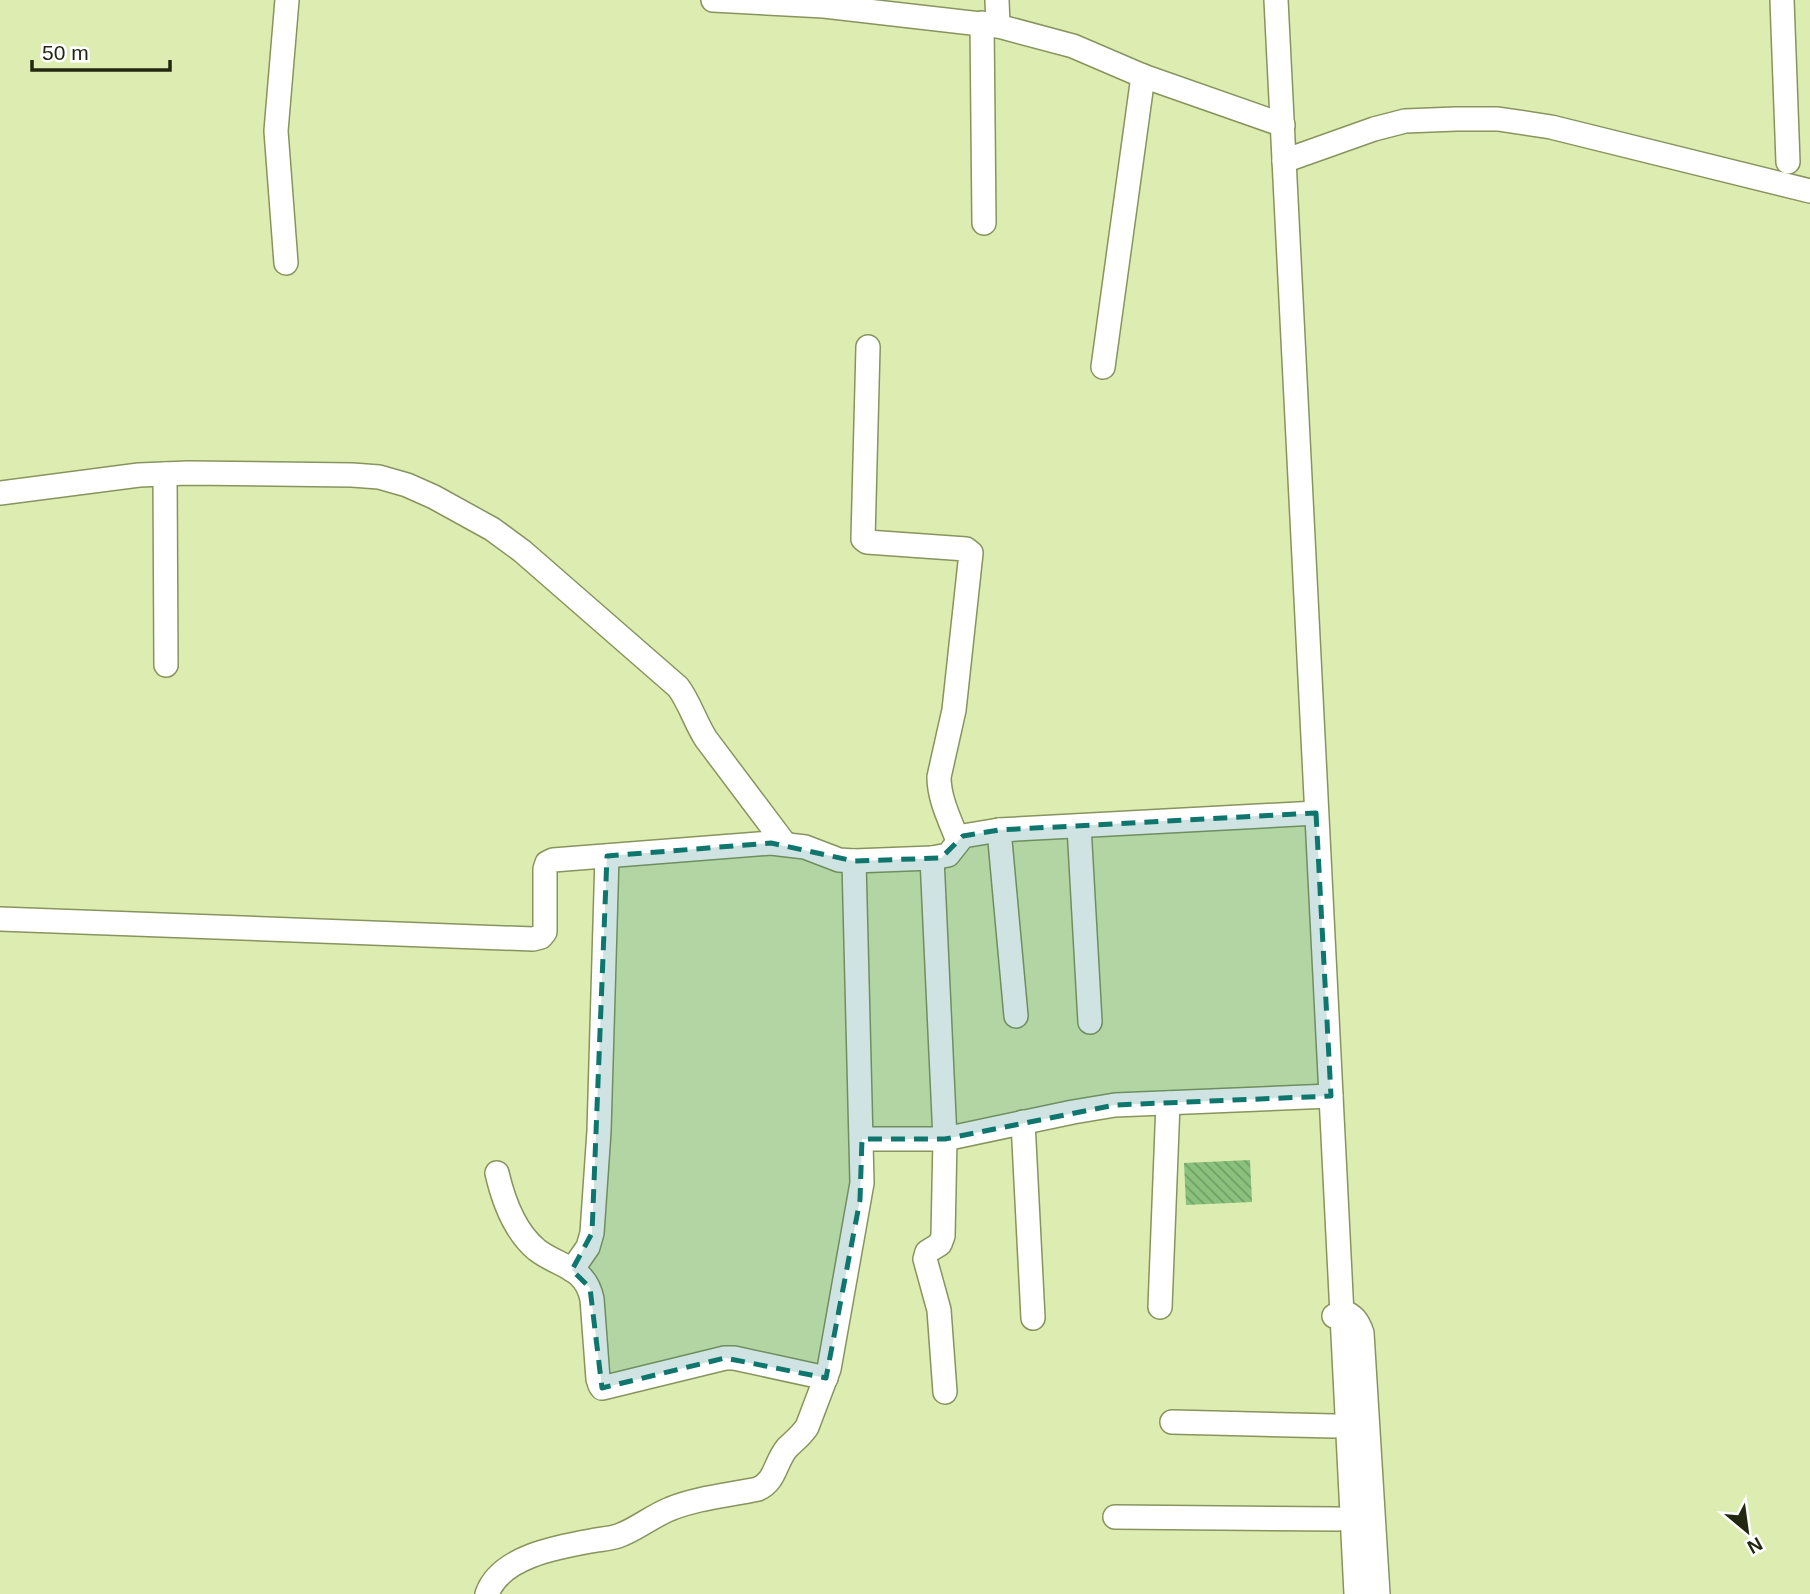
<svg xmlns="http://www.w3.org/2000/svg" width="1810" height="1594" viewBox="0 0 1810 1594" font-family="Helvetica,sans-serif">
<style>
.building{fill:url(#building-back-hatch)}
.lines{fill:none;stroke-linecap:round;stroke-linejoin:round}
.minor-casing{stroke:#87945d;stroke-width:26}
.minor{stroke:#fff;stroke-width:23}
.marked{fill:#0f766e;fill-opacity:0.2;stroke:#0f766e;stroke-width:5;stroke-dasharray:14 9;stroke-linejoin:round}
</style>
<defs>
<pattern id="building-back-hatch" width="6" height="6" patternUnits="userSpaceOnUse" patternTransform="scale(1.75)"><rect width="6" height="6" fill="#8ac27d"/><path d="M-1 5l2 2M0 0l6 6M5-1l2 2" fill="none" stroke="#709e65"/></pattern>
</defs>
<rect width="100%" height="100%" fill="#ddecb1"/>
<path class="building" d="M1250 1160 1252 1202 1186 1205 1184 1163Z"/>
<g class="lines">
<defs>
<g id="minor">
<path d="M713 0 824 6 998 26 1073 46 1143 76 1283 125"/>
<path d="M997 0 998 26"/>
<path d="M1276 0 1356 1594"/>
<path d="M1782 0 1788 162"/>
<path d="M982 23 984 223"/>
<path d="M1284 161 1374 129 1405 121 1456 119H1498L1551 127 1810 191"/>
<path d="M286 263 276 131 287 0"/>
<path d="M868 347 863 539 867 542 966 549 971 553 954 710 939 777C939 799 950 820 958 841"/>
<path d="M1103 367 1143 76"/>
<path d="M165 474 166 665"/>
<path d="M0 493 139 475 188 473 352 475 379 477 407 485 434 497 492 529 522 551 678 687C690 703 695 722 706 739L785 844"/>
<path d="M1079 826 1090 1022"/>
<path d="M999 830 1016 1016"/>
<path d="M932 858 945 1139 943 1236 940 1244 927 1252 925 1259 939 1310 945 1392"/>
<path d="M0 919 533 939 541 937 545 932V869L547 863 553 860 771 843 805 847 839 860 854 861 932 858 948 855 963 836 999 830 1316 813"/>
<path d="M1023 1122 1033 1318"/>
<path d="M862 1139H945L1073 1112 1115 1105 1331 1096"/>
<path d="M497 1173C503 1199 515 1232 537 1250 559 1267 585 1266 592 1299L598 1379 600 1385 602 1388 725 1358H734L826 1378"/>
<path d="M572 1270 588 1247 592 1233 599 1131 607 856"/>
<path d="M1160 1307 1168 1103"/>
<path d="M1334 1316 1342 1311C1353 1315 1358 1321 1362 1333L1378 1594"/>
<path d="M1172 1422 1334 1426"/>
<path d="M1115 1517 1338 1519"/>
<path d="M487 1594C500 1557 557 1547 591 1541 600 1539 609 1539 618 1536 636 1530 652 1516 670 1509 696 1498 730 1495 758 1489 776 1481 775 1462 787 1448 794 1441 801 1436 807 1427L829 1369 862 1183 854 861"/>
</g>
</defs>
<use href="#minor" class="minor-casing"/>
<use href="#minor" class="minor"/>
</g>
<path class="marked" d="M1316 813 1331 1096 1115 1105 945 1139H862L860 1200 826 1378 725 1358 602 1388 590 1288 572 1270 592 1233 607 856 771 843 854 861 941 858 963 836 999 830Z"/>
<g transform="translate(1747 1531) rotate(151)" stroke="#ffffff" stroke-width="5" paint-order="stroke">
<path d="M0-5L12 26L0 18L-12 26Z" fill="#222710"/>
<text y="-10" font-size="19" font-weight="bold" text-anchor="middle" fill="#222710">N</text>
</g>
<path d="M32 60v10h138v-10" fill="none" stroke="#222710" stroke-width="3.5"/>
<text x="42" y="60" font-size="21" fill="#222710" stroke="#ffffff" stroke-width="5" paint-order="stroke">50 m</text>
</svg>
